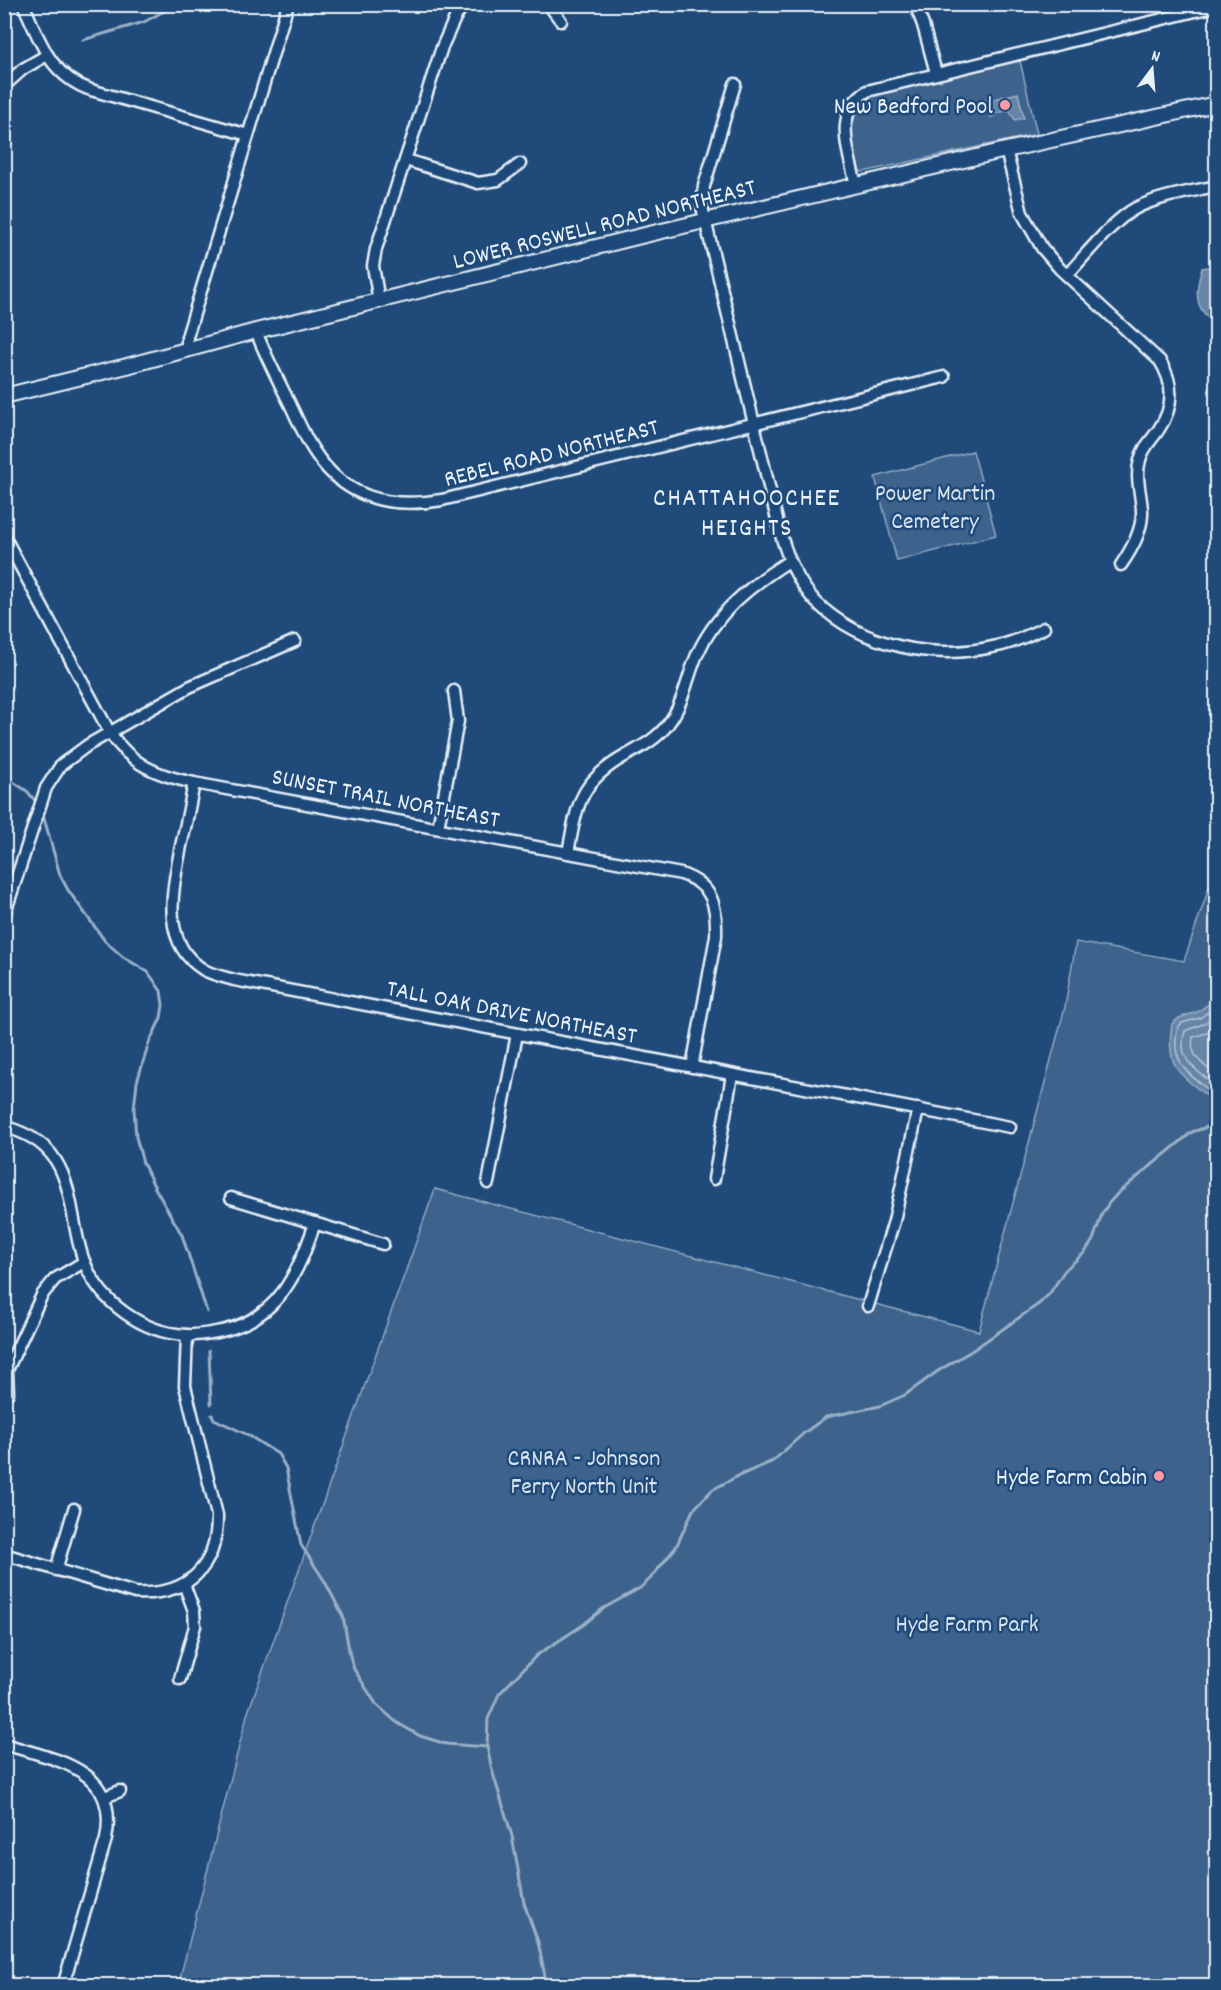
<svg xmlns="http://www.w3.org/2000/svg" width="1221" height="1990" viewBox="0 0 1221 1990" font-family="Dekko,sans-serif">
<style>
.green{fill:#3c628c;stroke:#92aac2;stroke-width:1.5}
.water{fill:#6685a7;stroke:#9ab0c7;stroke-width:1.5}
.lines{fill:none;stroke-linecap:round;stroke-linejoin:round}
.shore{stroke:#b4c6d8;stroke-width:1.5}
.stream{stroke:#9ab0c7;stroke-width:3}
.minor-casing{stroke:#e8f1f8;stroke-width:15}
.tertiary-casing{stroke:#e8f1f8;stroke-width:18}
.minor{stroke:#1f4a7a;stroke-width:10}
.tertiary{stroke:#1f4a7a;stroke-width:14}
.poi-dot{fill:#ff9aa2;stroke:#1f4a7a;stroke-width:2}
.labels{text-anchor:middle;stroke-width:5;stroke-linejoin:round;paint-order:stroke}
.poi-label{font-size:24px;fill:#e8f1f8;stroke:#1f4a7a;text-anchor:end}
.street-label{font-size:24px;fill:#e8f1f8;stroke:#1f4a7a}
.park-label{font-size:24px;fill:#d7e3ed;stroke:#1f4a7a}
.neighbourhood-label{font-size:26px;letter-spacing:1.5px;fill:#e8f1f8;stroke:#1f4a7a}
</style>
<rect width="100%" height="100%" fill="#1f4a7a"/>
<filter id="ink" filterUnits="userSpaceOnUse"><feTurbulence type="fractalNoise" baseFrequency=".0167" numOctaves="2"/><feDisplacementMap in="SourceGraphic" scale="12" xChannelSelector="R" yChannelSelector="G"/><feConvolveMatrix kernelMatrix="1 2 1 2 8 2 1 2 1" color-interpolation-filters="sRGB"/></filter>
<g filter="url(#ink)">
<g class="green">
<path d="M1020 61 1037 134 863 172 859 170C856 162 855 154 853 146 848 122 854 105 877 94Z"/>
<path d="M973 451 996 535 897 561 875 477Z"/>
<path d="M1216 867V1985L178 1986 247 1715 435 1189 979 1331 1065 1007 1076 942 1184 961Z"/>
</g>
<g class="water">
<path d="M1018 93 1024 118 1015 120 1009 110 994 114V116L991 117 986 99 990 100Z"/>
<path d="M1208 267 1216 270V324C1193 309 1195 291 1202 268Z"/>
<path d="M1216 999V1103C1184 1077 1164 1071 1172 1024L1179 1018 1197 1012Z"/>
</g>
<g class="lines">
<g class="shore">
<path d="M1216 1006 1200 1018 1182 1023 1178 1027C1168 1064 1191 1075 1216 1096"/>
<path d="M1216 1015 1203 1024 1185 1031C1176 1060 1196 1070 1216 1086"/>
<path d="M1216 1026 1207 1033 1193 1037C1189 1057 1203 1064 1216 1075"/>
</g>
<g class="stream">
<path d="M83 40 144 22 177 4"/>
<path d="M4 776 27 791 37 803"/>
<path d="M42 811 60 875 68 890 105 941 123 957 148 972 161 991 163 1005 161 1018 149 1043 137 1082 134 1109 136 1137 143 1163 155 1188 182 1235 207 1312"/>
<path d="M209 1351 211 1404"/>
<path d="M212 1415 214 1419 248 1435 278 1454 286 1468 301 1545 324 1580 343 1616 350 1656 354 1669 376 1704 396 1722 420 1736 446 1744 487 1747"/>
<path d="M547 1986 538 1942 524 1903 512 1836 492 1770 487 1747 488 1719 499 1694 537 1655 583 1625 604 1608 640 1588 650 1579 676 1547 693 1510 712 1490 736 1477 773 1461 804 1433 826 1417 880 1406 905 1395 938 1371 973 1350 1040 1303 1050 1293 1065 1270 1085 1252 1093 1240 1102 1214 1109 1203 1118 1193 1192 1132 1216 1124"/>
</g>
<defs>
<g id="minor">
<path d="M23 4C41 42 49 75 91 90L248 135"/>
<path d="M548 4 561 21"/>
<path d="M915 4 923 25 936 73"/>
<path d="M735 84 704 186 702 207 778 524C785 552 796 581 816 602 862 647 935 661 997 646 1014 643 1029 635 1044 628"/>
<path d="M4 86 23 69 47 55"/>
<path d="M1006 150 1022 213 1042 248 1060 269 1160 361C1174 383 1174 407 1159 429 1152 440 1143 447 1140 460 1135 477 1141 493 1142 510 1143 530 1132 549 1121 565"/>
<path d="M406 160 478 183 498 180 520 164"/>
<path d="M856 185C849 153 832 112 867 91L1216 6"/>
<path d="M1067 275C1085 256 1113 220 1136 208 1160 196 1190 192 1216 186"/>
<path d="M379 301 373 266 376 249 442 47 455 18 464 4"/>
<path d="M256 331C265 355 277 378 289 402 297 418 304 436 314 451 344 498 389 509 442 500L944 377"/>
<path d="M187 350V337L288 4"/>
<path d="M4 536 110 733C132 765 156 775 194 783L681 874C713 885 717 905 716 936L692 1067"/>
<path d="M194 783C190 804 186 825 181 846 173 888 159 943 204 970 213 975 224 977 234 980L1010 1127"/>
<path d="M438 828 458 721 454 691"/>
<path d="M568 853C577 805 579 782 625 756 641 747 657 739 668 724 683 705 687 679 696 657 715 613 750 586 789 561"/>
<path d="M4 916 46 788 61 765 88 745 189 687 295 641"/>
<path d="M4 1126C25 1133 44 1141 56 1161 74 1190 72 1230 84 1261 99 1302 143 1333 186 1335 198 1336 210 1333 222 1331 279 1318 298 1273 315 1223"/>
<path d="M714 1179 732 1075"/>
<path d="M488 1183 517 1034"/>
<path d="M231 1198 383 1244"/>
<path d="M868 1306 894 1221 918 1109"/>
<path d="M8 1393 7 1370 42 1295 55 1279 84 1262"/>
<path d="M4 1554 135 1593C187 1596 218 1568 217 1515L185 1386 187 1335"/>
<path d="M56 1570 74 1509"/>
<path d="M180 1679 195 1626 194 1611 184 1584"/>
<path d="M4 1744C56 1760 120 1768 106 1839L63 1986"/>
<path d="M105 1797 120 1791"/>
</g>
<path id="tertiary" d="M4 396 127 366 256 331 645 235 1006 150 1216 104"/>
</defs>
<use href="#minor" class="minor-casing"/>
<use href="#tertiary" class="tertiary-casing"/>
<use href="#minor" class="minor"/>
<use href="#tertiary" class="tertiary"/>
</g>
</g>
<g class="poi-dot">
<circle cx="1005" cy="105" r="6"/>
<circle cx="1159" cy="1476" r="6"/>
</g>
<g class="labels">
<g class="poi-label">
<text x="993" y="113">New Bedford Pool</text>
<text x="1147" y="1484">Hyde Farm Cabin</text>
</g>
<g class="street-label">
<text transform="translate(604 223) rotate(-14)" y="8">LOWER ROSWELL ROAD NORTHEAST</text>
<text transform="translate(551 452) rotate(-14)" y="8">REBEL ROAD NORTHEAST</text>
<text transform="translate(386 797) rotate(11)" y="8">SUNSET TRAIL NORTHEAST</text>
<text transform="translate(512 1011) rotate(11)" y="8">TALL OAK DRIVE NORTHEAST</text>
</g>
<g class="park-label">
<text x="935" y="500">Power Martin<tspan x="935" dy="28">Cemetery</tspan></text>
<text x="584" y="1465">CRNRA - Johnson<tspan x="584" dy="28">Ferry North Unit</tspan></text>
<text x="967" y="1631">Hyde Farm Park</text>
</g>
<g class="neighbourhood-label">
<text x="747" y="505">CHATTAHOOCHEE<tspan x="747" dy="30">HEIGHTS</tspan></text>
</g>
</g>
<rect width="1221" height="1990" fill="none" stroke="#1f4a7a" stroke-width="24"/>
<rect x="12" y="12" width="1197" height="1966" fill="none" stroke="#e8f1f8" stroke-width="2" filter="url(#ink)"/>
<g transform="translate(1152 69) rotate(16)" stroke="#1f4a7a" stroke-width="4.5" paint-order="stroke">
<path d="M0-4.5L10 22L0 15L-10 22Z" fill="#e8f1f8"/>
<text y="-9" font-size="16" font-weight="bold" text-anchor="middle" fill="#e8f1f8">N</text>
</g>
</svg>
